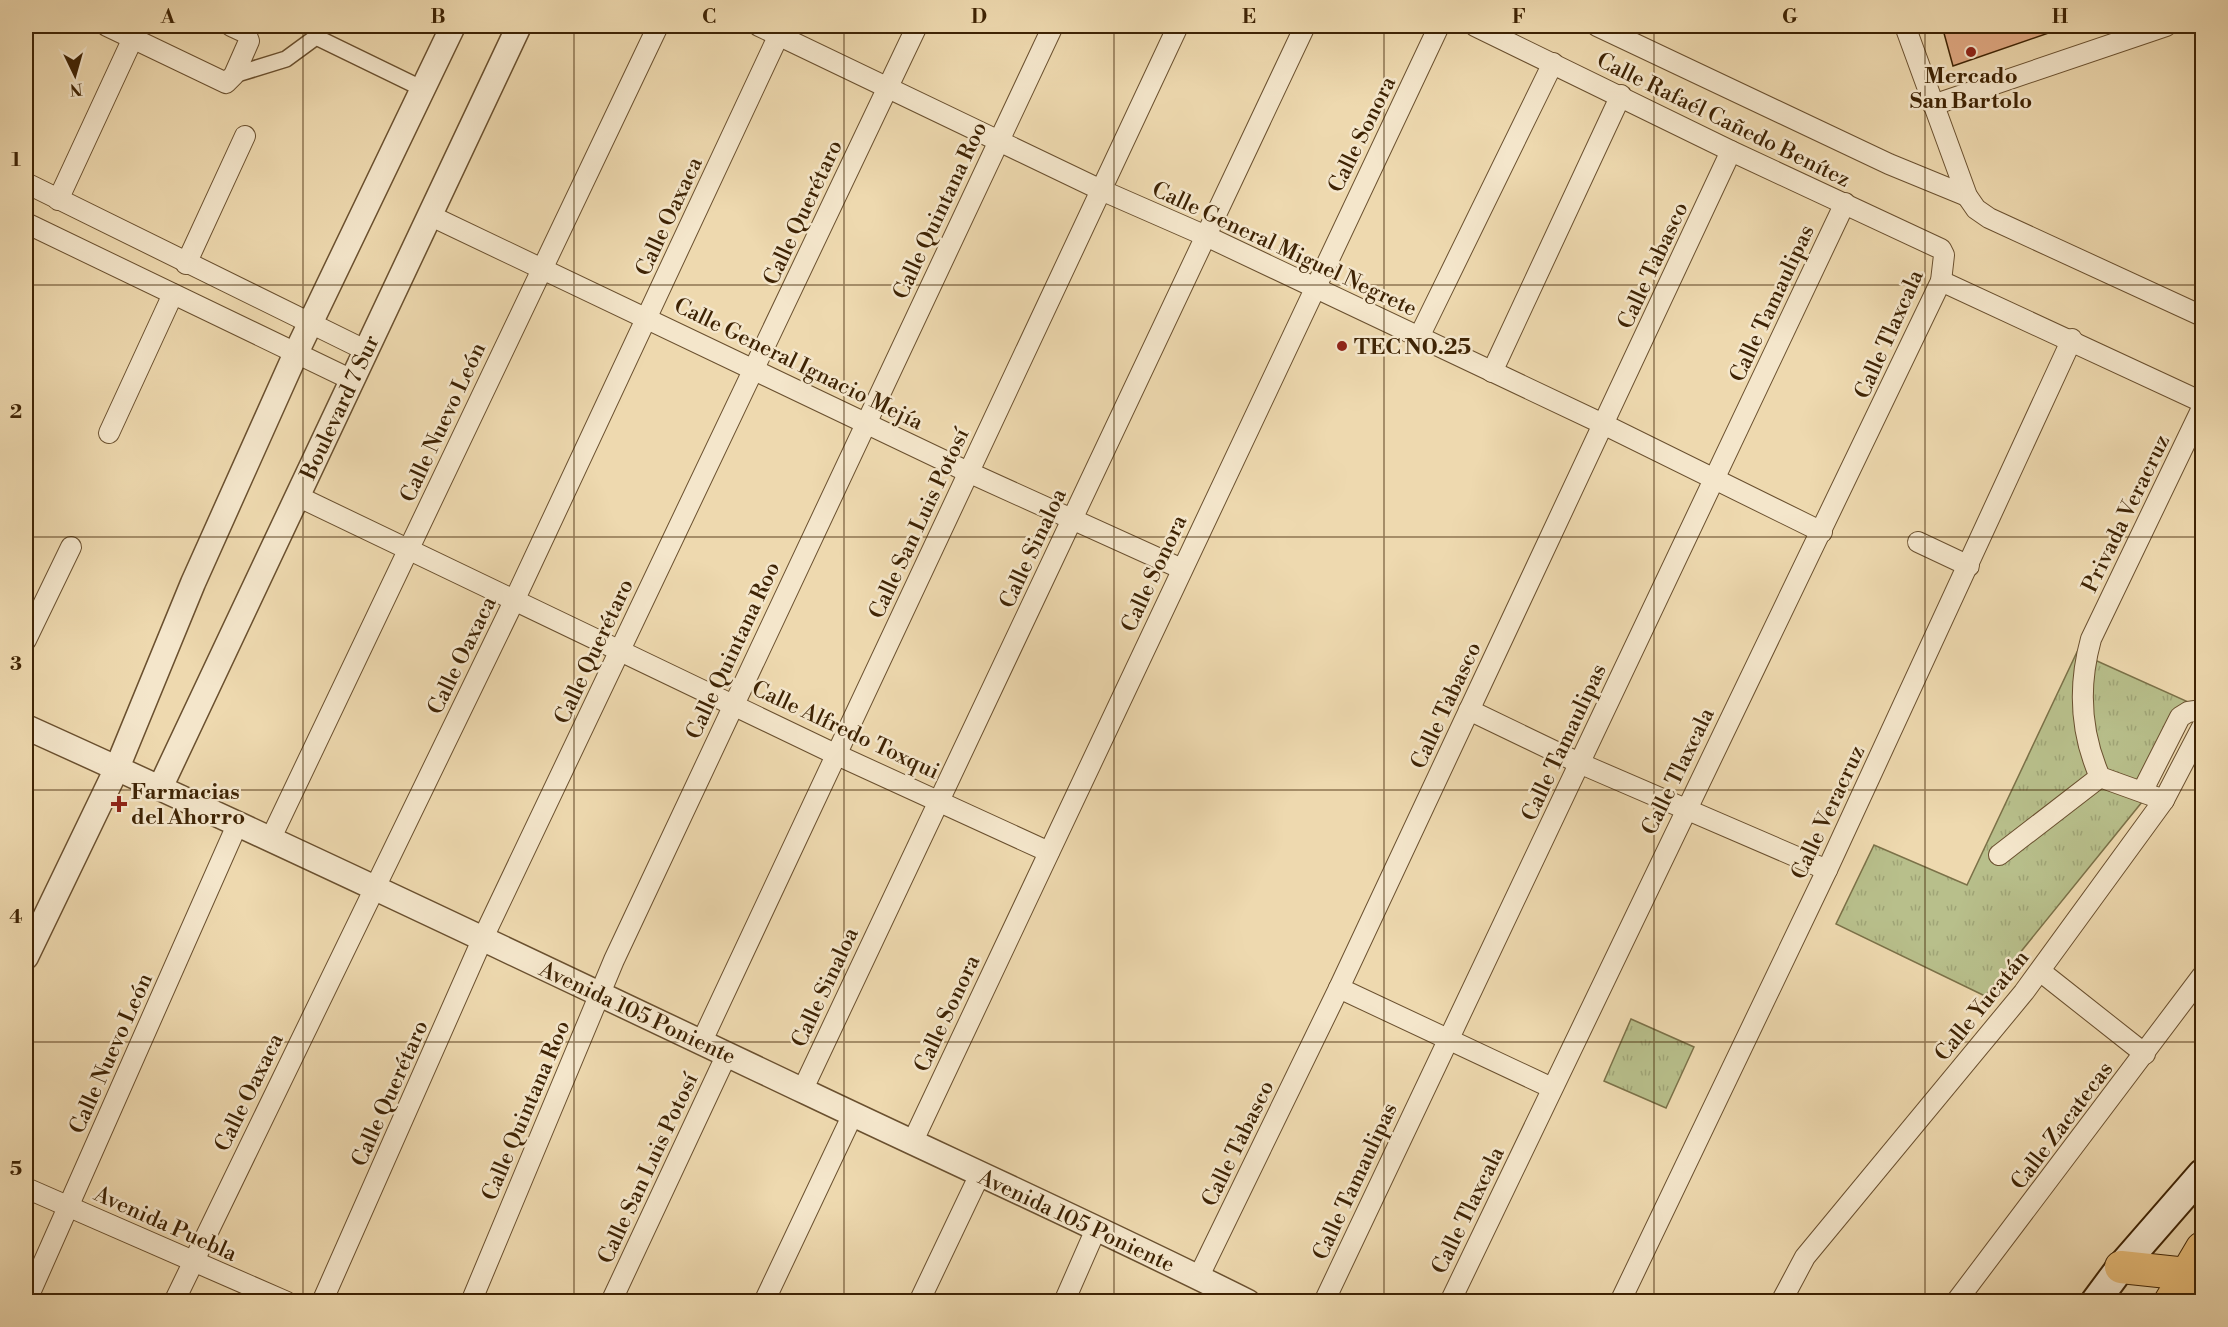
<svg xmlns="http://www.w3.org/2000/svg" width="2228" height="1327" viewBox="0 0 2228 1327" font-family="'Libre Bodoni',serif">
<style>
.park{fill:url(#park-tufts);stroke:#7b7148;stroke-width:1.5}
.building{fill:#e0a983;stroke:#3e2304;stroke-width:1.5}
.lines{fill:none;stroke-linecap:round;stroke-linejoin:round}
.pedestrian-casing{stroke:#6a502f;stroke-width:18}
.minor-casing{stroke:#6a502f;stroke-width:22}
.tertiary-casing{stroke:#6a502f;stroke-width:27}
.secondary-casing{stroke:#3e2304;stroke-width:32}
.primary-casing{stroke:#3e2304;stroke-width:34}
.pedestrian{stroke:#f4e6cb;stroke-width:15}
.minor{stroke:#f4e6cb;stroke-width:20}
.tertiary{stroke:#f4e6cb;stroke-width:24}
.secondary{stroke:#f4e6cb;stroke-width:28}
.primary{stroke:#e7bc78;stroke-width:32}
.grid{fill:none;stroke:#3e2304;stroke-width:1.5;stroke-opacity:0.55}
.poi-dot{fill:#8f2418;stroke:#f4e6cb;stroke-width:2}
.labels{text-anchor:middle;stroke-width:5;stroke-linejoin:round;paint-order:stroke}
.poi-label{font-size:22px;font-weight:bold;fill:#3e2304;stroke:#f4e6cb;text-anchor:start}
.street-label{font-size:22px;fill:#3e2304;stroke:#f4e6cb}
.neatline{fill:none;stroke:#3e2304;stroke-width:2}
.grid-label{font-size:20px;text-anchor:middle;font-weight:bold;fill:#3e2304}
</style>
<defs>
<pattern id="park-tufts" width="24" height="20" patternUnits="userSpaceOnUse" patternTransform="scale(1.5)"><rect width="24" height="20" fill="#b8bf8b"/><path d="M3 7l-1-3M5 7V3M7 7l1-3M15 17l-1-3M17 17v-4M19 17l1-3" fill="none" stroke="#9fa476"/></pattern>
</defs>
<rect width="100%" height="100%" fill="#eed9af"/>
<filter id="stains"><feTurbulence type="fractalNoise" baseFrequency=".00333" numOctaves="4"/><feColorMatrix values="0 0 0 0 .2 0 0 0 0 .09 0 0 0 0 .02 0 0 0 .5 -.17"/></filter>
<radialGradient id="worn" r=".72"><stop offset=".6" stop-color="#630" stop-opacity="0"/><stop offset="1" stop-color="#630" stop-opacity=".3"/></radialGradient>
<g class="park">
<path d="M2077 652 2195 705 2142 802 1985 996 1836 924 1874 845 1967 885Z"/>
<path d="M1631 1019 1694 1047 1666 1108 1604 1081Z"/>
</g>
<path class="building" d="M1942 26H2063V28L1953 66Z"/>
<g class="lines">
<defs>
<path id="pedestrian" d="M234 75 286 59 316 37 423 89"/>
<g id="minor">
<path d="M107 26 226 83 234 75 249 41 246 33 231 26"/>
<path d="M759 26 1101 190 1206 236 1603 424 1822 532"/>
<path d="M1597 26 1889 164 1967 196"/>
<path d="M1905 26 1967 196 1976 209 1989 218 2202 316"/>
<path d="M1933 105 2166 26"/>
<path d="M26 183 365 350"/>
<path d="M58 200 133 38"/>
<path d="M429 215 968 472 1182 569"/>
<path d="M26 223 352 380"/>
<path d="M186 264 245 136"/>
<path d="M1941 281 2202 402"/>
<path d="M1419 337 1553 63"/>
<path d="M1492 372 1621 95"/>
<path d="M109 433 173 294"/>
<path d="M297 496 835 754 1049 852"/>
<path d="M1918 542 1969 566"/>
<path d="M26 640 71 547"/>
<path d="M1469 710 1579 763 1827 870"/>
<path d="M2143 790 2180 717 2188 712 2202 710"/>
<path d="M2164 800 2100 777C2080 732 2078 686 2091 639L2202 408"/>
<path d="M270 840 658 26"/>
<path d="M1999 855 2100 777"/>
<path d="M2040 971 2145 1054"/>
<path d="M1339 988 1552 1088"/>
<path d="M702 1041 1178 26"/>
<path d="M802 1091 1305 26"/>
<path d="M912 1143 1439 26"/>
<path d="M26 1188 287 1302"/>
<path d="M1199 1276 1339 988 1731 151"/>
<path d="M26 1302 237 825"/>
<path d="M174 1302 515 599 783 26"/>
<path d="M322 1302 482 940 917 26"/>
<path d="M471 1302 614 960 1053 26"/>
<path d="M611 1302 727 1054"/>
<path d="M764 1302 853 1114"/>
<path d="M919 1302 980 1174"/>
<path d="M1064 1302 1096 1229"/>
<path d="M1324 1302 1845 203"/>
<path d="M1450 1302 1941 281 1944 255 1941 249 1731 151 1475 26"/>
<path d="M1620 1302 1827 870 2072 339"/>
<path d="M1781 1302 1805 1257 2024 992 2164 800 2202 727"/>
<path d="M1956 1302 2202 976"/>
</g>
<g id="tertiary">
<path d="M26 727C287 845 547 969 806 1092 953 1162 1102 1229 1248 1302"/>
<path d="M160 788 519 26"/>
<path d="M26 957 117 768 193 583 296 353 453 26"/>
</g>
<path id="secondary" d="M2095 1302 2121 1267 2202 1174"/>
<g id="primary">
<path d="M2121 1267 2187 1274"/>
<path d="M2170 1302 2202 1248"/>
</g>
</defs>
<use href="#pedestrian" class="pedestrian-casing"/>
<use href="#minor" class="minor-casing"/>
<use href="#tertiary" class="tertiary-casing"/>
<use href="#secondary" class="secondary-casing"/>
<use href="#primary" class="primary-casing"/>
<use href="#pedestrian" class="pedestrian"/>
<use href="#minor" class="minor"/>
<use href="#tertiary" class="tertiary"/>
<use href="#secondary" class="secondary"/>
<use href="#primary" class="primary"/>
</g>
<path class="grid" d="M303 26V1302M574 26V1302M844 26V1302M1114 26V1302M1384 26V1302M1654 26V1302M1925 26V1302M26 285H2202M26 537H2202M26 790H2202M26 1042H2202"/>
<g class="poi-dot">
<circle cx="1971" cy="52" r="6"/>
<circle cx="1342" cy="346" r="6"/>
<path d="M116 795h6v6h6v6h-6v6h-6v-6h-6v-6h6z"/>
</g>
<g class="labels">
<g class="poi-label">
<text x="1971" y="83" text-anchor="middle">Mercado<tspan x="1971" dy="25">San Bartolo</tspan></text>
<text x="1354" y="354">TEC N0.25</text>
<text x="131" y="799">Farmacias<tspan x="131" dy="25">del Ahorro</tspan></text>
</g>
<g class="street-label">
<text transform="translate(1724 119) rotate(26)" y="8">Calle Rafaél Cañedo Benítez</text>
<text transform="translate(1361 134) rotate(-64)" y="8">Calle Sonora</text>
<text transform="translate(939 210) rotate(-65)" y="8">Calle Quintana Roo</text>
<text transform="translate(802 212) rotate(-65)" y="8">Calle Querétaro</text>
<text transform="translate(668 216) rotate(-65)" y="8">Calle Oaxaca</text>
<text transform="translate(1285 248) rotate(25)" y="8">Calle General Miguel Negrete</text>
<text transform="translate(1652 265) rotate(-65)" y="8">Calle Tabasco</text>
<text transform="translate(1771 303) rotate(-65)" y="8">Calle Tamaulipas</text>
<text transform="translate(1888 334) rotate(-66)" y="8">Calle Tlaxcala</text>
<text transform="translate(799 363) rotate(26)" y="8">Calle General Ignacio Mejía</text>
<text transform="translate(339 407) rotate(-65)" y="8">Boulevard 7 Sur</text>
<text transform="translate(442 422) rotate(-65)" y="8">Calle Nuevo León</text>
<text transform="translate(2125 513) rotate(-64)" y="8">Privada Veracruz</text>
<text transform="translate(918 523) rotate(-65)" y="8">Calle San Luis Potosí</text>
<text transform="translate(1032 548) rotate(-65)" y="8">Calle Sinaloa</text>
<text transform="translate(1153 573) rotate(-65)" y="8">Calle Sonora</text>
<text transform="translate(732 650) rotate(-65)" y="8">Calle Quintana Roo</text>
<text transform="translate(593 651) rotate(-65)" y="8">Calle Querétaro</text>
<text transform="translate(461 655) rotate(-64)" y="8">Calle Oaxaca</text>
<text transform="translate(1445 705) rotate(-65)" y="8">Calle Tabasco</text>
<text transform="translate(846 729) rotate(25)" y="8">Calle Alfredo Toxqui</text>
<text transform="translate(1563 742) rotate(-65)" y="8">Calle Tamaulipas</text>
<text transform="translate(1677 771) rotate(-64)" y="8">Calle Tlaxcala</text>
<text transform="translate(1827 812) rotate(-65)" y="8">Calle Veracruz</text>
<text transform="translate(824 987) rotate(-65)" y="8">Calle Sinaloa</text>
<text transform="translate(1981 1005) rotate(-51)" y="8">Calle Yucatán</text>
<text transform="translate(638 1012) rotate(25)" y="8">Avenida 105 Poniente</text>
<text transform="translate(946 1013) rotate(-65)" y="8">Calle Sonora</text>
<text transform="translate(110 1053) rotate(-66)" y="8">Calle Nuevo León</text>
<text transform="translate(248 1092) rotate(-64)" y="8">Calle Oaxaca</text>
<text transform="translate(389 1093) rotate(-66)" y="8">Calle Querétaro</text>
<text transform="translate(525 1110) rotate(-67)" y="8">Calle Quintana Roo</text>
<text transform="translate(2061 1125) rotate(-53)" y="8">Calle Zacatecas</text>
<text transform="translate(1237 1143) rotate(-64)" y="8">Calle Tabasco</text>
<text transform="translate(647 1168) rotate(-65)" y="8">Calle San Luis Potosí</text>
<text transform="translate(1354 1181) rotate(-65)" y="8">Calle Tamaulipas</text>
<text transform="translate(1467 1210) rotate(-64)" y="8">Calle Tlaxcala</text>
<text transform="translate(1077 1220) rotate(25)" y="8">Avenida 105 Poniente</text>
<text transform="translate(166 1223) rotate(24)" y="8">Avenida Puebla</text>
</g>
</g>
<rect width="2228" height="1327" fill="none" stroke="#eed9af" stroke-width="66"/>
<g transform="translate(75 75) rotate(175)" stroke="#f4e6cb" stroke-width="4.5" paint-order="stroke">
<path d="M0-4.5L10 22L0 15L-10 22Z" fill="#3e2304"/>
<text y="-9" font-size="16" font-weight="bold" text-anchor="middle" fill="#3e2304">N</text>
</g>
<rect x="33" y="33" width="2162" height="1261" class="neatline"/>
<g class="grid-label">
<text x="168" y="23">A</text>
<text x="438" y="23">B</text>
<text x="709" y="23">C</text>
<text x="979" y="23">D</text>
<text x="1249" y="23">E</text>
<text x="1519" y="23">F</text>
<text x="1790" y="23">G</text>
<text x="2060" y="23">H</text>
<text x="16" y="166">1</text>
<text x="16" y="418">2</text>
<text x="16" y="670">3</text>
<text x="16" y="923">4</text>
<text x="16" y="1175">5</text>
</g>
<rect width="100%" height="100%" filter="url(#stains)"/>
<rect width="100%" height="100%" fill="url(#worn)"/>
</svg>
